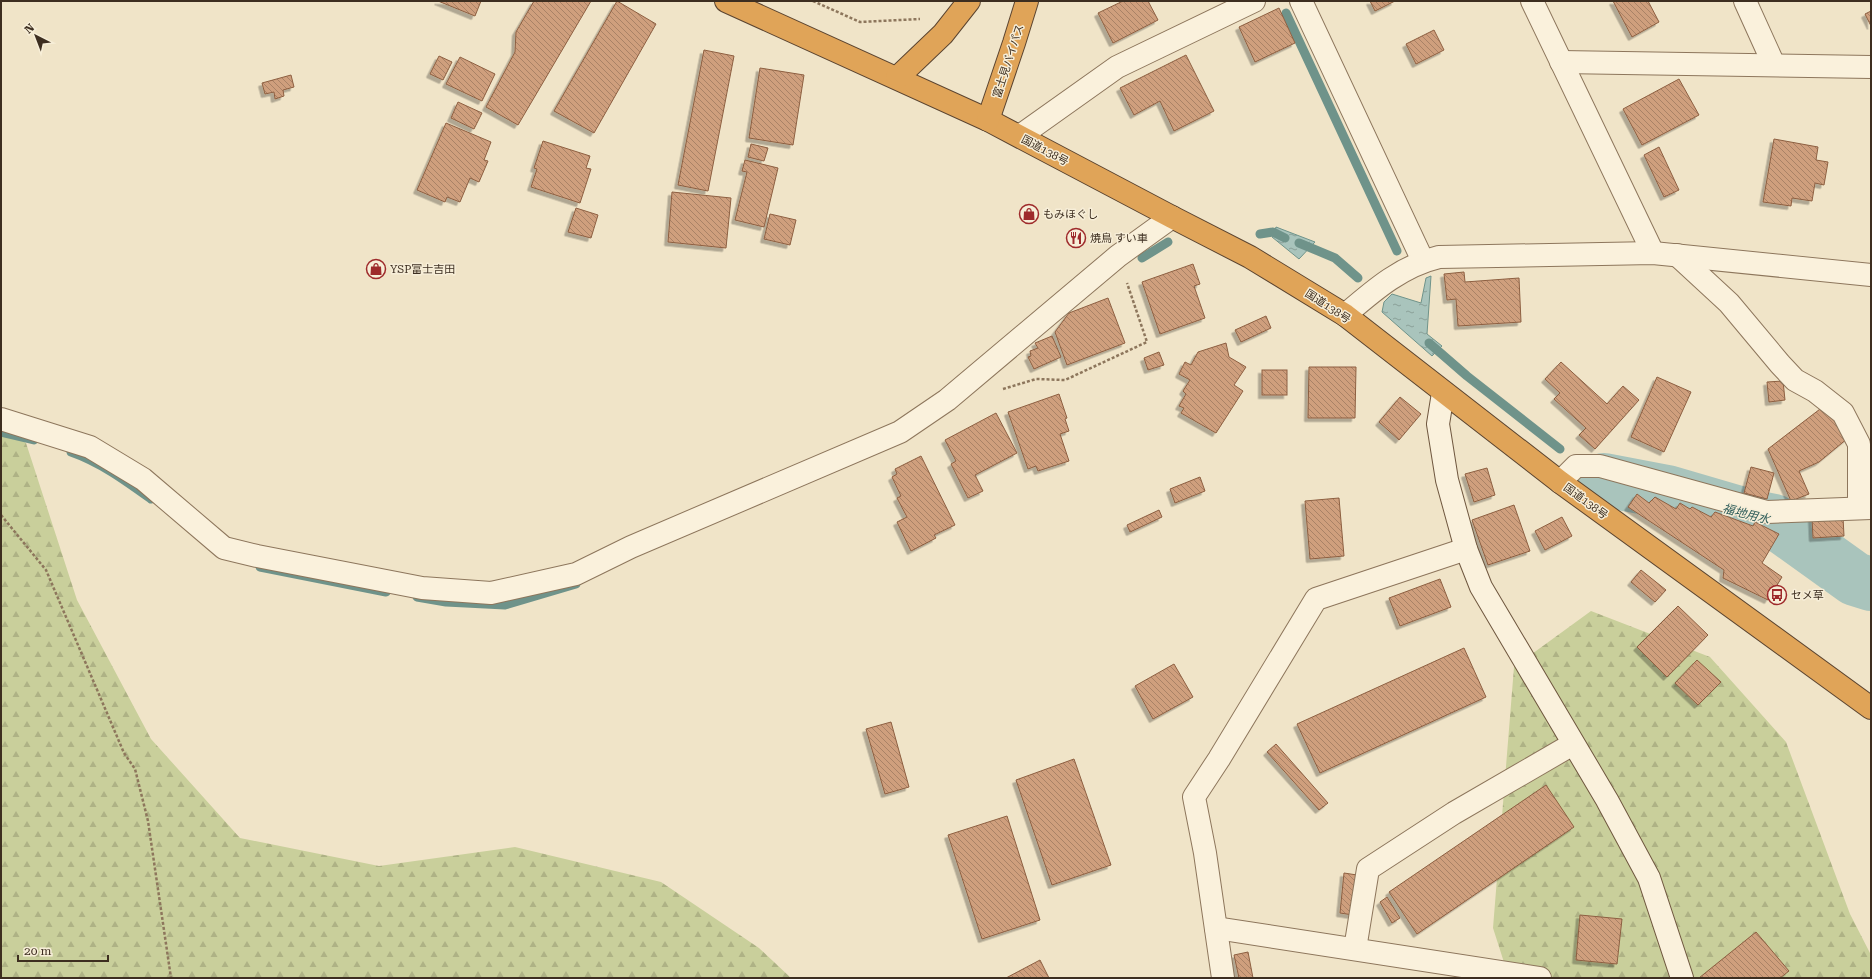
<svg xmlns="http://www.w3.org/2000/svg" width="1872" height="979" viewBox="0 0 1872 979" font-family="'Roboto Serif','Noto Sans JP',serif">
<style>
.forest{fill:url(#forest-firs)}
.water{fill:url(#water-ripples);stroke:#6f938a}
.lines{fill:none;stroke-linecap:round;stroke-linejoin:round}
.stream{stroke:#6f938a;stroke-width:9}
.river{stroke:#a9c4bc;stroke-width:54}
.building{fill:url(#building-back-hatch);stroke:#8d5f41;filter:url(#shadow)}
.street-casing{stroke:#8d765c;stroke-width:24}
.secondary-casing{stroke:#6f573f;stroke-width:24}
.highway-casing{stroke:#5b4430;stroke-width:24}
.path{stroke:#8d765c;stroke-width:2.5;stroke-dasharray:3 2;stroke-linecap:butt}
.street{stroke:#faf1dc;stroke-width:22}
.secondary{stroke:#faf1dc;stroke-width:22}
.highway{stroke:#e0a458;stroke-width:22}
.labels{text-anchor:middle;stroke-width:3;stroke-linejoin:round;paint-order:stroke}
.street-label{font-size:11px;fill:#3d2e20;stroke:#f7eed8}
.poi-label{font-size:11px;fill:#3d2e20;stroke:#f7eed8;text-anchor:start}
.water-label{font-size:12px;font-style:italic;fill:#2f5d5a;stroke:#f7eed8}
</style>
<defs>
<pattern id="forest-firs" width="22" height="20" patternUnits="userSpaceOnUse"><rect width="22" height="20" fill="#c9cf9b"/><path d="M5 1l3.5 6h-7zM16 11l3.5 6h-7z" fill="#aeb285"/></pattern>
<pattern id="water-ripples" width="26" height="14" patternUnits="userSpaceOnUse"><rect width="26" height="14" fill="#a9c4bc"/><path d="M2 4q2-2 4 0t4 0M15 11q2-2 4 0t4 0" fill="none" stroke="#8ba098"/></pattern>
<pattern id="building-back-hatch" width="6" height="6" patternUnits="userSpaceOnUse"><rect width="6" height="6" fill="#cf9f7d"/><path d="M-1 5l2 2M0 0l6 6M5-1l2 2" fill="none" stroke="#a98266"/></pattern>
<filter id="shadow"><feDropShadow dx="-3.5" dy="3.5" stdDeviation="0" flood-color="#0004"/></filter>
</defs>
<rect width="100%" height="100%" fill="#f0e4c8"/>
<g class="forest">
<path d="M1 426 26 443 77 600 151 739 240 838 379 866 515 847 661 882 759 948 791 978H1Z"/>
<path d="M1591 611 1710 657 1786 742 1850 914 1871 955V978H1509L1493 928 1514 667Z"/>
</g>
<g class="water">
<path d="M1276 227 1315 242 1299 259 1272 237Z"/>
<path d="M1431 276 1427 334 1442 346 1432 356 1382 312 1384 302 1392 294 1421 303 1426 278Z"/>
</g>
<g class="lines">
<g class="stream">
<path d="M1286 13 1397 251"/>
<path d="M1260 234 1273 232 1285 238"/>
<path d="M1299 243 1335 258 1358 278"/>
<path d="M1142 258 1168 242"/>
<path d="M1429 343 1467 376 1560 449"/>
<path d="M1 432 34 440"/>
<path d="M71 452C100 462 126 481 151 499"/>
<path d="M260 567 386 592"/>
<path d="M417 597 446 602 505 605 576 584"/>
</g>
<path class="river" d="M1604 480 1667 492 1749 516 1774 521 1855 579 1871 584"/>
</g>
<g class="building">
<path d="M438 1H481L475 16Z"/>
<path d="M534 1H591L518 125 486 107 515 52 516 32Z"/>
<path d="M617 1 656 24 594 133 554 111Z"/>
<path d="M1123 1H1148L1158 20 1113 43 1098 13Z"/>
<path d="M1370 1H1395L1375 11Z"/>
<path d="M1613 1H1648L1659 22 1632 37Z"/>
<path d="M1279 8 1295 43 1255 62 1239 27Z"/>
<path d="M1871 11V26L1865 14Z"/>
<path d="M1434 30 1444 50 1416 64 1406 44Z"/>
<path d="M704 50 734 56 708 191 678 185Z"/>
<path d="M1186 55 1214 111 1174 131 1160 101 1134 115 1120 88Z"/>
<path d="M439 56 452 62 443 80 430 74Z"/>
<path d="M460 57 495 74 482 101 446 84Z"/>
<path d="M760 68 804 75 793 145 749 138Z"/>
<path d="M291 75 294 87 283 90 284 96 275 99 274 92 265 94 262 83Z"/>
<path d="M1679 79 1699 115 1642 145 1623 109Z"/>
<path d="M458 102 482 113 474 129 451 118Z"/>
<path d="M446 123 491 142 484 160 488 161 479 182 470 178 460 202 447 197 445 202 417 190Z"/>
<path d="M1774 139 1818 147 1816 160 1828 162 1824 185 1815 183 1812 201 1792 198 1791 206 1763 202Z"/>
<path d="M543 141 590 156 586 168 591 169 580 203 531 187 537 169 534 168Z"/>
<path d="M751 144 768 148 764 161 748 157Z"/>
<path d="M1659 147 1679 190 1664 197 1644 155Z"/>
<path d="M745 160 778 168 764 227 735 220 747 172 742 171Z"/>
<path d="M672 192 731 198 726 248 668 242Z"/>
<path d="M576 208 598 215 591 238 568 232Z"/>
<path d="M770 214 796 220 790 245 764 239Z"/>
<path d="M1193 264 1200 284 1194 286 1205 318 1160 334 1142 282Z"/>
<path d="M1464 272 1465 282 1519 278 1521 322 1458 326 1456 299 1447 300 1444 274Z"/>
<path d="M1108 298 1125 343 1067 365 1055 332 1069 313Z"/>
<path d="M1266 316 1271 328 1241 342 1235 330Z"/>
<path d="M1052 336 1061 357 1034 369 1028 357 1031 356 1030 351 1038 348 1035 343Z"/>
<path d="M1226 343 1229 357 1246 367 1234 385 1243 391 1216 433 1181 413 1184 408 1179 406 1186 394 1183 391 1190 380 1179 374 1185 362 1191 365 1198 352Z"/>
<path d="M1159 352 1164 365 1148 370 1144 358Z"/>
<path d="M1561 362 1607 404 1623 386 1639 400 1595 449 1579 435 1586 428 1554 399 1560 393 1545 379Z"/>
<path d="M1309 367H1356L1355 418H1308Z"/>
<rect x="1262" y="370" width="25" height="25"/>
<path d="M1657 377 1691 392 1664 452 1631 437Z"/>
<path d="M1783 381 1785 400 1769 402 1767 382Z"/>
<path d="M1059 394 1067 418 1065 419 1069 431 1060 434 1069 461 1038 471 1036 466 1028 469 1008 412Z"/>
<path d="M1400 397 1421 414 1399 440 1379 422Z"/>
<path d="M1824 406 1848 438 1819 462 1799 471 1809 494 1791 501 1768 449Z"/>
<path d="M996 413 1017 453 975 475 983 491 968 498 951 464 956 461 945 440Z"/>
<path d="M921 456 955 525 934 535 936 538 911 551 897 522 907 517 897 498 901 496 892 477 897 474 895 469Z"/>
<path d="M1751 467 1774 473 1767 499 1744 493Z"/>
<path d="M1487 468 1495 495 1474 502 1465 474Z"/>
<path d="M1200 477 1205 491 1175 503 1170 489Z"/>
<path d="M1637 494 1649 503 1655 497 1676 509 1680 503 1690 509 1692 507 1711 517 1715 512 1753 526 1755 522 1779 534 1762 563 1782 577 1768 600 1723 578 1724 570 1628 507Z"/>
<path d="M1339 498 1344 556 1310 559 1305 501Z"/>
<path d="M1514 505 1530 551 1488 565 1472 520Z"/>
<path d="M1159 510 1162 517 1130 532 1127 525Z"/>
<path d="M1562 517 1572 536 1545 550 1535 531Z"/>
<path d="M1843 517 1844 536 1813 538 1812 518Z"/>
<path d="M1641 570 1666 590 1655 602 1631 582Z"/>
<path d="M1440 579 1451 607 1400 626 1389 598Z"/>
<path d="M1678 606 1708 635 1667 677 1637 647Z"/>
<path d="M1464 648 1486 697 1320 773 1297 724Z"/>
<path d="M1697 660 1721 682 1698 705 1675 683Z"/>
<path d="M1174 664 1193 697 1153 719 1135 686Z"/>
<path d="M891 722 909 787 885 794 866 729Z"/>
<path d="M1276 744 1328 803 1319 810 1267 752Z"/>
<path d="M1074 759 1111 865 1052 885 1016 780Z"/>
<path d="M1546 785 1574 827 1417 934 1389 892Z"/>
<path d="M1007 816 1040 920 982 939 948 835Z"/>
<path d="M1344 873 1357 875 1353 915 1340 913Z"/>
<path d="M1387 897 1400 918 1392 923 1380 902Z"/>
<path d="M1580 915 1622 919 1617 964 1576 960Z"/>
<path d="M1756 932 1789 971 1780 978H1699Z"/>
<path d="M1248 952 1253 978H1239L1234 955Z"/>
<path d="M1040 960 1049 978H1006Z"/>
</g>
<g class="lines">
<defs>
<g id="street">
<path d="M1301 1 1423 261"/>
<path d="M1532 1 1653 253"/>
<path d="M1745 1 1774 65"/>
<path d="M1561 62 1871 67"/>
<path d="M1020 136 1117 67 1254 1"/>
<path d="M1677 255 1729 303 1780 364 1795 380 1815 391 1843 413 1859 444V508"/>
<path d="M1345 315C1373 291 1401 266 1439 257L1653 253 1871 275"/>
<path d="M1 419 90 447 143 479 224 548 257 556 422 588 491 593 576 574 631 547 900 432 947 400 1118 256 1172 217"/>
<path d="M1560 482 1576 466H1600L1767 512 1871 508"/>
<path d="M1216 928 1540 978"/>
<path d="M1355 949 1368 869 1454 813 1573 744"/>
<path d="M1223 978 1205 853 1194 797 1219 759 1316 599 1466 549"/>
</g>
<path id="secondary" d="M1443 393 1438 424 1447 480 1466 549 1481 587 1607 800 1649 878 1682 978"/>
<g id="highway">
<path d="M726 1 988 120 1172 217 1250 257 1345 315 1560 482 1871 708"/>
<path d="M897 78 943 34 969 1"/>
<path d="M988 120 1014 43 1027 1"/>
</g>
</defs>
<use href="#street" class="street-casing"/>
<use href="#secondary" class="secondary-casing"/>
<use href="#highway" class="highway-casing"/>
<g class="path">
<path d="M813 1 860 22 920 19"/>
<path d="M1003 389 1036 379 1065 380 1147 342 1127 283"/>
<path d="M1 515 46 570 124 753 135 769 148 821 171 978"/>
</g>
<use href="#street" class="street"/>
<use href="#secondary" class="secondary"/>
<use href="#highway" class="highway"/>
</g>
<defs>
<symbol id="shop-ring" viewBox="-11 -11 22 22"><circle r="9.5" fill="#f7eed8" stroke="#9e2a2b" stroke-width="1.5"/><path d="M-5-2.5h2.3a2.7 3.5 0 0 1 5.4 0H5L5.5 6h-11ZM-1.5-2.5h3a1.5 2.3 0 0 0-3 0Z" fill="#9e2a2b"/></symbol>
<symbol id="restaurant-ring" viewBox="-11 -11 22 22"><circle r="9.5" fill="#f7eed8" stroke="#9e2a2b" stroke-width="1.5"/><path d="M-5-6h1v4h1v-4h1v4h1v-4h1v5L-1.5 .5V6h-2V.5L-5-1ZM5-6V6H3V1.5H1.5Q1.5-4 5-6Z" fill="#9e2a2b"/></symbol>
<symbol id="bus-ring" viewBox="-11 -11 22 22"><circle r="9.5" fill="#f7eed8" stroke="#9e2a2b" stroke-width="1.5"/><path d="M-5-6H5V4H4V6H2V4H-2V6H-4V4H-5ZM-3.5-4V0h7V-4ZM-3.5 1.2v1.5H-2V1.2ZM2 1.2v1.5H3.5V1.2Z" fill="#9e2a2b"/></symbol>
</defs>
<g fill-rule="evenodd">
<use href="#shop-ring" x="1018" y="203" width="22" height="22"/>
<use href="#restaurant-ring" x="1065" y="227" width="22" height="22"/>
<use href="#shop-ring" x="365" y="258" width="22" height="22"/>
<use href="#bus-ring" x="1766" y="584" width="22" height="22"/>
</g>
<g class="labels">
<g class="street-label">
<text transform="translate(1008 61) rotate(-72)" y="4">富士見バイパス</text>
<text transform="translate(1045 150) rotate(28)" y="4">国道138号</text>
<text transform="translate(1328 306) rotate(33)" y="4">国道138号</text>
<text transform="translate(1586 501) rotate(36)" y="4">国道138号</text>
</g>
<g class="poi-label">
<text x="1043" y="218">もみほぐし</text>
<text x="1090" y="242">焼鳥 すい車</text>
<text x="390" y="273">YSP富士吉田</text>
<text x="1791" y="599">セメ草</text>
</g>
<g class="water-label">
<text transform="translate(1746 514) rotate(14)" y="4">福地用水</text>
</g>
</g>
<rect width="1872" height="979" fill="none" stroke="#3d2e20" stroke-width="4"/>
<g transform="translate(36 36) rotate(318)" stroke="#f7eed8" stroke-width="3" paint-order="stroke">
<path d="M0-3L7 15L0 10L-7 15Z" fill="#3d2e20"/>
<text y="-6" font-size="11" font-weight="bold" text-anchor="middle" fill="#3d2e20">N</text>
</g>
<path d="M18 955v6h90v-6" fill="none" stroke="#3d2e20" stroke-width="2"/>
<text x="24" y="955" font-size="12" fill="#3d2e20" stroke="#f7eed8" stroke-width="3" paint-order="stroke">20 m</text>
</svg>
